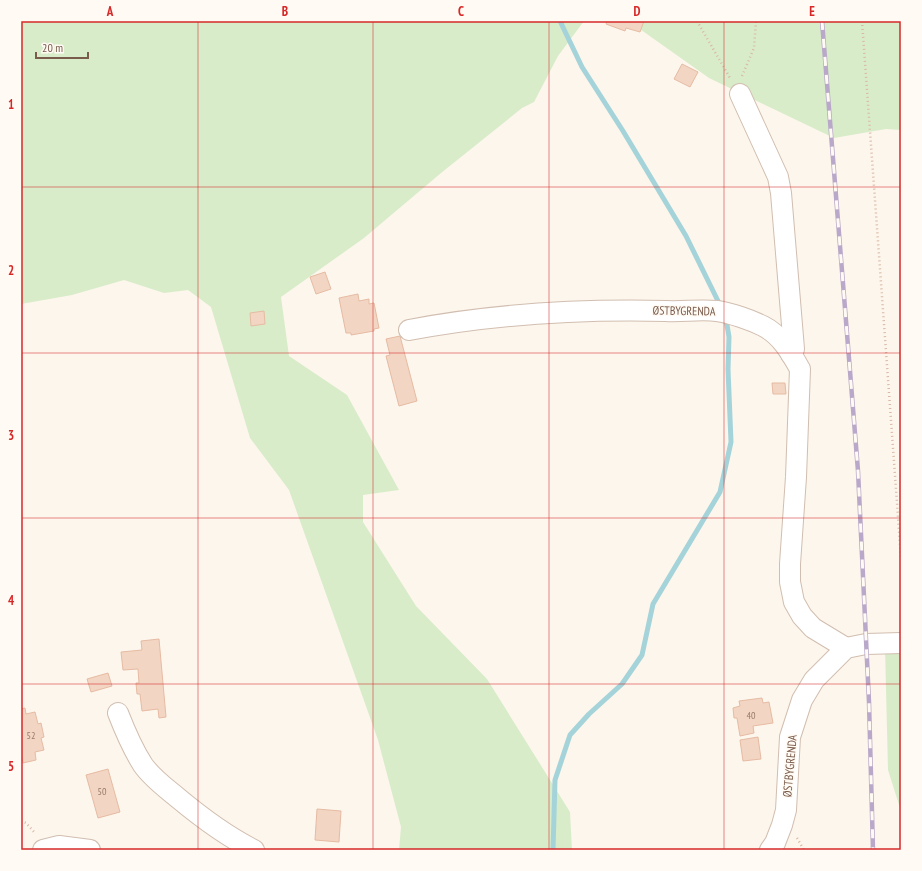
<svg xmlns="http://www.w3.org/2000/svg" width="922" height="871" viewBox="0 0 922 871" font-family="'PT Sans Narrow',sans-serif">
<style>
.green{fill:#d8ecc9}
.lines{fill:none;stroke-linecap:round;stroke-linejoin:round}
.stream{stroke:#a5d3da;stroke-width:5}
.building{fill:#f3d5c3;stroke:#e6bba3}
.minor-casing{stroke:#d1beb0;stroke-width:22}
.path{stroke:#d9b8a5;stroke-width:2.5;stroke-dasharray:1 3;stroke-linecap:butt}
.minor{stroke:#fff;stroke-width:20}
.rail-casing{stroke:#b9a8c9;stroke-width:4.5}
.rail{stroke:#fffaf3;stroke-width:3;stroke-dasharray:9;stroke-linecap:butt}
.grid{fill:none;stroke:#d62828;stroke-width:1;stroke-opacity:0.55}
.labels{text-anchor:middle;stroke-width:3;stroke-linejoin:round;paint-order:stroke}
.number-label{font-size:10px;fill:#987a6a}
.street-label{font-size:12px;fill:#7a5c4d;stroke:#fffaf3}
.neatline{fill:none;stroke:#d62828;stroke-width:1.5}
.grid-label{font-size:13px;text-anchor:middle;font-weight:bold;fill:#d62828}
</style>
<rect width="100%" height="100%" fill="#fdf6ec"/>
<g class="green">
<path d="M21 21H584L558 56 534 102 522 108 441 173 364 238 281 297 289 356 347 395 399 490 363 495V522L416 606 487 679 570 812 572 850H399L401 827 378 740 289 490 250 438 211 307 188 290 164 293 124 280 72 295 21 304Z"/>
<path d="M624 21H901V130L886 129 834 138 709 78 637 27Z"/>
<path d="M901 646V850V811L888 770 885 648Z"/>
</g>
<g class="lines">
<g class="stream">
<path d="M560 21 582 67 623 131 686 236 719 303"/>
<path d="M553 850 555 780 570 735 589 714 622 684 642 655 653 604 720 492 731 442 728 369 729 337 726 319"/>
</g>
</g>
<g class="building">
<path d="M607 21H644L640 32 626 28 625 31 606 24Z"/>
<path d="M682 64 698 72 690 87 674 79Z"/>
<path d="M325 272 331 289 316 294 310 277Z"/>
<path d="M358 294 359 301 369 299V304L374 303 379 328 374 329V331L351 335V333H346L339 298Z"/>
<path d="M264 311 265 324 251 326 250 313Z"/>
<path d="M400 336 417 401 399 406 386 356 390 355 386 339Z"/>
<path d="M772 383H785L786 394H773Z"/>
<path d="M159 639 166 717 159 718 158 709 142 711 140 694H137L136 683H139L138 669 123 670 121 652 142 650 141 641Z"/>
<path d="M108 673 112 686 91 692 87 679Z"/>
<path d="M762 698 763 703 769 702 773 723 753 726 754 733 740 736 737 718H734L733 708 740 706 739 701Z"/>
<path d="M25 708 26 714 35 712 38 724 41 723 44 737 41 738 44 750 35 752 36 760 23 763 21 754V709Z"/>
<path d="M758 737 761 759 743 761 740 740Z"/>
<path d="M108 769 120 812 98 818 86 775Z"/>
<path d="M317 809 341 811 339 842 315 840Z"/>
</g>
<g class="lines">
<defs>
<g id="minor">
<path d="M740 94 778 177 781 193 794 349 791 354"/>
<path d="M409 330C493 314 580 309 666 311 683 312 700 309 717 311 731 313 751 320 763 326 781 335 791 353 800 369L796 477 790 564V582L794 602 802 616 813 628 846 648"/>
<path d="M118 713C125 731 132 748 143 765 152 778 166 788 178 798 202 818 226 836 254 850"/>
<path d="M43 850 59 846 90 850"/>
<path d="M770 850 775 843 782 825 786 810 790 737 802 700 814 680 846 648 866 644 901 643"/>
</g>
</defs>
<use href="#minor" class="minor-casing"/>
<g class="path">
<path d="M697 21 730 78"/>
<path d="M862 21 901 558"/>
<path d="M900 21 901 26"/>
<path d="M742 76 754 48 756 21"/>
<path d="M21 821 26 823 35 833"/>
<path d="M797 838 804 850"/>
</g>
<use href="#minor" class="minor"/>
<defs>
<path id="rail" d="M822 21 858 471 869 702 873 850"/>
</defs>
<use href="#rail" class="rail-casing"/>
<use href="#rail" class="rail"/>
</g>
<path class="grid" d="M198 21V850M373 21V850M549 21V850M724 21V850M21 187H901M21 353H901M21 518H901M21 684H901"/>
<g class="labels">
<g class="number-label">
<text x="751" y="719">40</text>
<text x="31" y="739">52</text>
<text x="102" y="795">50</text>
</g>
<g class="street-label">
<text transform="translate(684 311) rotate(1)" y="4">ØSTBYGRENDA</text>
<text transform="translate(790 766) rotate(-85)" y="4">ØSTBYGRENDA</text>
</g>
</g>
<rect width="922" height="871" fill="none" stroke="#fffaf3" stroke-width="44"/>
<path d="M36 52v6h52v-6" fill="none" stroke="#7a5c4d" stroke-width="2"/>
<text x="42" y="52" font-size="12" fill="#7a5c4d" stroke="#fffaf3" stroke-width="3" paint-order="stroke">20 m</text>
<rect x="22" y="22" width="878" height="827" class="neatline"/>
<g class="grid-label">
<text x="110" y="16">A</text>
<text x="285" y="16">B</text>
<text x="461" y="16">C</text>
<text x="637" y="16">D</text>
<text x="812" y="16">E</text>
<text x="11" y="109">1</text>
<text x="11" y="275">2</text>
<text x="11" y="440">3</text>
<text x="11" y="605">4</text>
<text x="11" y="771">5</text>
</g>
</svg>
